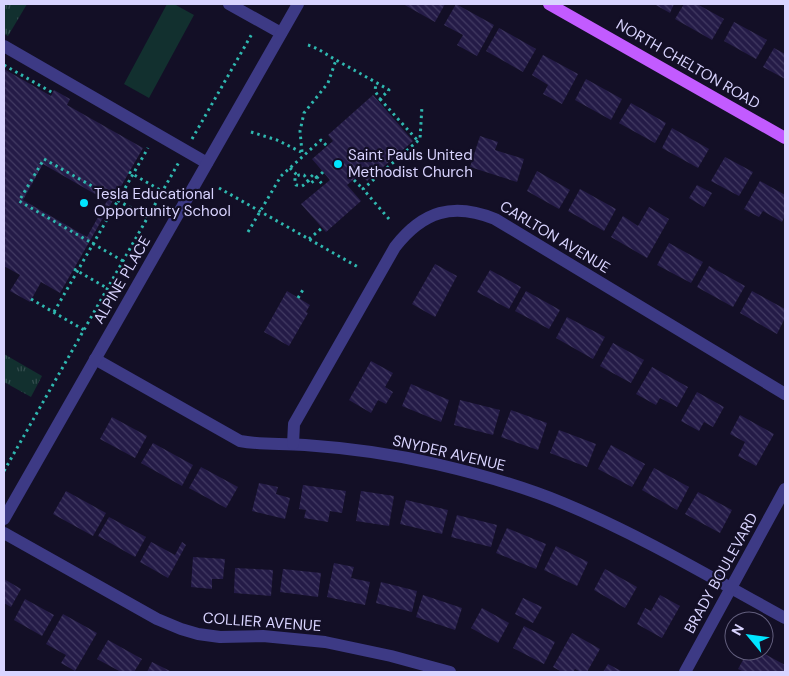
<svg xmlns="http://www.w3.org/2000/svg" width="789" height="676" viewBox="0 0 789 676" font-family="'DM Sans',sans-serif">
<style>
.green{fill:#12302f}
.park{fill:url(#park-tufts)}
.building{fill:url(#building-back-hatch);fill-rule:evenodd}
.lines{fill:none;stroke-linecap:round;stroke-linejoin:round}
.path{stroke:#2fb8b0;stroke-width:3;stroke-dasharray:2.5 4;stroke-linecap:butt}
.minor{stroke:#3d3a85;stroke-width:12}
.major{stroke:#c25bff;stroke-width:12}
.poi-dot{fill:#00e5ff;stroke:#130f26;stroke-width:2}
.labels{text-anchor:middle;stroke-width:4.5;stroke-linejoin:round;paint-order:stroke}
.street-label{font-size:15px;fill:#d9d4ff;stroke:#130f26}
.poi-label{font-size:15px;fill:#d9d4ff;stroke:#130f26;text-anchor:start}
</style>
<defs>
<pattern id="park-tufts" width="24" height="20" patternUnits="userSpaceOnUse" patternTransform="scale(1.25)"><rect width="24" height="20" fill="#12302f"/><path d="M3 7l-1-3M5 7V3M7 7l1-3M15 17l-1-3M17 17v-4M19 17l1-3" fill="none" stroke="#344d4e"/></pattern>
<pattern id="building-back-hatch" width="6" height="6" patternUnits="userSpaceOnUse" patternTransform="scale(1.25)"><rect width="6" height="6" fill="#241b47"/><path d="M-1 5l2 2M0 0l6 6M5-1l2 2" fill="none" stroke="#433b63"/></pattern>
</defs>
<rect width="100%" height="100%" fill="#130f26"/>
<path class="green" d="M167 4H174L194 15 149 98 124 84Z"/>
<g class="park">
<path d="M4 4H27L8 36 4 34Z"/>
<path d="M4 354 42 376 31 397 4 382Z"/>
</g>
<g class="building">
<path d="M403 4H445L435 22Z"/>
<path d="M456 4 494 25 477 56 457 45 463 35 444 25Z"/>
<path d="M654 4H674L670 13Z"/>
<path d="M684 4H697L724 19 712 40 675 19Z"/>
<path d="M734 22 767 40 756 59 724 41Z"/>
<path d="M499 28 536 49 523 72 486 51Z"/>
<path d="M774 48 785 54V79L763 67Z"/>
<path d="M543 55 578 74 562 104 543 94 548 85 532 75Z"/>
<path d="M4 69 51 96 54 90 70 99 67 105 143 148 60 293 41 282 30 302 10 291 20 275 4 266ZM43 164 107 201 87 237 23 200Z"/>
<path d="M586 79 622 99 611 120 575 100Z"/>
<path d="M373 95 413 141 367 181 360 174 347 185 361 201 326 232 301 204 330 180 312 159 333 141 328 135Z"/>
<path d="M631 103 666 123 655 143 619 123Z"/>
<path d="M672 128 709 149 698 168 662 148Z"/>
<path d="M480 136 498 142 495 150 524 159 517 182 470 167Z"/>
<path d="M725 157 753 172 739 196 711 181Z"/>
<path d="M537 171 570 190 559 209 527 191Z"/>
<path d="M760 181 785 195V215L782 222 763 211 759 217 744 209Z"/>
<path d="M697 185 712 193 704 207 689 198Z"/>
<path d="M580 189 616 209 604 231 568 211Z"/>
<path d="M649 207 669 219 647 258 611 237 623 216 638 226Z"/>
<path d="M669 243 703 262 691 283 657 265Z"/>
<path d="M435 264 457 276 435 317 412 304Z"/>
<path d="M709 266 745 286 733 307 697 287Z"/>
<path d="M490 270 521 287 509 309 477 292Z"/>
<path d="M287 291 310 305 306 312 308 313 289 346 264 332Z"/>
<path d="M526 291 560 310 549 329 515 311Z"/>
<path d="M752 291 785 309V318L777 334 740 313Z"/>
<path d="M567 317 605 337 593 359 556 338Z"/>
<path d="M613 343 644 360 631 383 600 366Z"/>
<path d="M371 361 393 373 385 387 393 392 386 404 378 400 371 413 349 400Z"/>
<path d="M652 367 688 387 677 407 660 398 656 405 636 394Z"/>
<path d="M411 384 449 400 441 422 402 406Z"/>
<path d="M697 392 724 407 713 427 704 422 699 431 681 421Z"/>
<path d="M460 400 500 410 493 435 454 425Z"/>
<path d="M511 410 547 423 538 450 501 437Z"/>
<path d="M740 415 774 434 756 466 738 456 745 442 730 434Z"/>
<path d="M112 417 147 436 135 458 100 439Z"/>
<path d="M559 430 596 444 587 467 550 453Z"/>
<path d="M153 443 193 465 182 486 141 463Z"/>
<path d="M611 445 645 464 632 487 598 469Z"/>
<path d="M201 467 238 487 226 508 189 488Z"/>
<path d="M654 468 689 487 677 510 642 490Z"/>
<path d="M259 483 278 487 276 494 290 498 285 519 252 511Z"/>
<path d="M303 485 346 491 342 513 330 511 328 522 304 518 306 510 299 509Z"/>
<path d="M66 491 106 513 93 536 53 514Z"/>
<path d="M361 491 394 496 389 526 356 521Z"/>
<path d="M698 492 732 510 720 533 685 514Z"/>
<path d="M406 500 448 510 442 534 400 524Z"/>
<path d="M457 515 497 525 491 547 451 537Z"/>
<path d="M109 517 146 537 135 557 98 536Z"/>
<path d="M507 528 546 544 536 569 496 553Z"/>
<path d="M151 542 175 555 182 542 186 545 168 578 140 562Z"/>
<path d="M556 546 588 562 577 586 544 570Z"/>
<path d="M193 557 225 559 223 579H212V589L191 587Z"/>
<path d="M334 563 354 567 351 578 370 582 365 605 327 597Z"/>
<path d="M235 568 273 570 271 596 234 593Z"/>
<path d="M283 569 321 573 318 597 280 592Z"/>
<path d="M605 569 637 587 625 608 594 590Z"/>
<path d="M4 579 21 589 11 607 4 603Z"/>
<path d="M381 582 417 591 412 612 376 603Z"/>
<path d="M423 595 462 608 455 630 416 617Z"/>
<path d="M660 595 680 606 662 638 637 624 645 608 651 611Z"/>
<path d="M523 598 542 607 533 623 515 614Z"/>
<path d="M25 599 54 615 42 636 14 620Z"/>
<path d="M482 608 509 623 498 643 471 628Z"/>
<path d="M63 614 97 633 75 671 61 663 66 655 46 644Z"/>
<path d="M524 626 555 642 544 664 513 648Z"/>
<path d="M572 633 600 649 587 672H581L575 669 573 672H562L553 667Z"/>
<path d="M108 640 142 659 134 672H121L97 659Z"/>
<path d="M748 651H759L785 665V669L783 672H744L738 669Z"/>
<path d="M152 662 170 671V672H147Z"/>
<path d="M608 664 623 672H603Z"/>
</g>
<g class="lines">
<g class="path">
<path d="M308 45C318 48 327 55 336 60 354 70 372 80 389 90L380 99 375 91 376 83"/>
<path d="M4 65 53 93"/>
<path d="M380 99 418 141"/>
<path d="M251 132 277 140 301 152"/>
<path d="M192 139 253 32"/>
<path d="M302 152 300 131 304 113 328 83 336 60"/>
<path d="M290 168 297 175"/>
<path d="M129 172 162 191"/>
<path d="M323 172 317 178 323 185"/>
<path d="M317 178 314 174C309 178 306 184 302 186L296 185 295 181V177L299 175H304L310 184 317 178"/>
<path d="M354 180 363 189"/>
<path d="M219 188 358 267"/>
<path d="M389 219 363 189 420 139 422 106"/>
<path d="M248 232 281 176 321 140 327 146"/>
<path d="M309 239 322 228"/>
<path d="M123 261 19 201 44 159 147 217"/>
<path d="M74 269 107 288"/>
<path d="M298 298 304 288"/>
<path d="M31 299 84 330"/>
<path d="M54 312 148 148"/>
<path d="M4 471 179 162"/>
</g>
<g class="minor">
<path d="M229 4 281 33"/>
<path d="M4 46 207 163"/>
<path d="M95 359 240 441C262 445 283 443 305 445 348 448 393 454 436 464 479 474 522 486 563 503 640 535 712 578 785 618"/>
<path d="M293 444 294 424 395 247C423 211 453 202 495 219L785 394"/>
<path d="M4 519 298 4"/>
<path d="M4 533 157 619 181 629 198 634 220 637 263 636 325 642 391 656 450 672"/>
<path d="M685 672 785 489"/>
</g>
<path class="major" d="M549 4 785 138"/>
</g>
<g class="poi-dot">
<circle cx="338" cy="164" r="5"/>
<circle cx="84" cy="203" r="5"/>
</g>
<g class="labels">
<g class="street-label">
<text transform="translate(688 64) rotate(30)" y="5">NORTH CHELTON ROAD</text>
<text transform="translate(555 237) rotate(31)" y="5">CARLTON AVENUE</text>
<text transform="translate(122 280) rotate(-60)" y="5">ALPINE PLACE</text>
<text transform="translate(449 453) rotate(13)" y="5">SNYDER AVENUE</text>
<text transform="translate(721 573) rotate(-61)" y="5">BRADY BOULEVARD</text>
<text transform="translate(262 622) rotate(4)" y="5">COLLIER AVENUE</text>
</g>
<g class="poi-label">
<text x="348" y="160">Saint Pauls United<tspan x="348" dy="17">Methodist Church</tspan></text>
<text x="94" y="199">Tesla Educational<tspan x="94" dy="17">Opportunity School</tspan></text>
</g>
</g>
<rect width="789" height="676" fill="none" stroke="#d9d4ff" stroke-width="10"/>
<g transform="translate(749 636) rotate(299)"><circle r="24" fill="#130f26" stroke="#625e7d"/>
<path d="M0-4L9 19L0 12L-9 19Z" fill="#00e5ff"/>
<text y="-8" font-size="14" font-weight="bold" text-anchor="middle" fill="#d9d4ff">N</text>
</g>
</svg>
